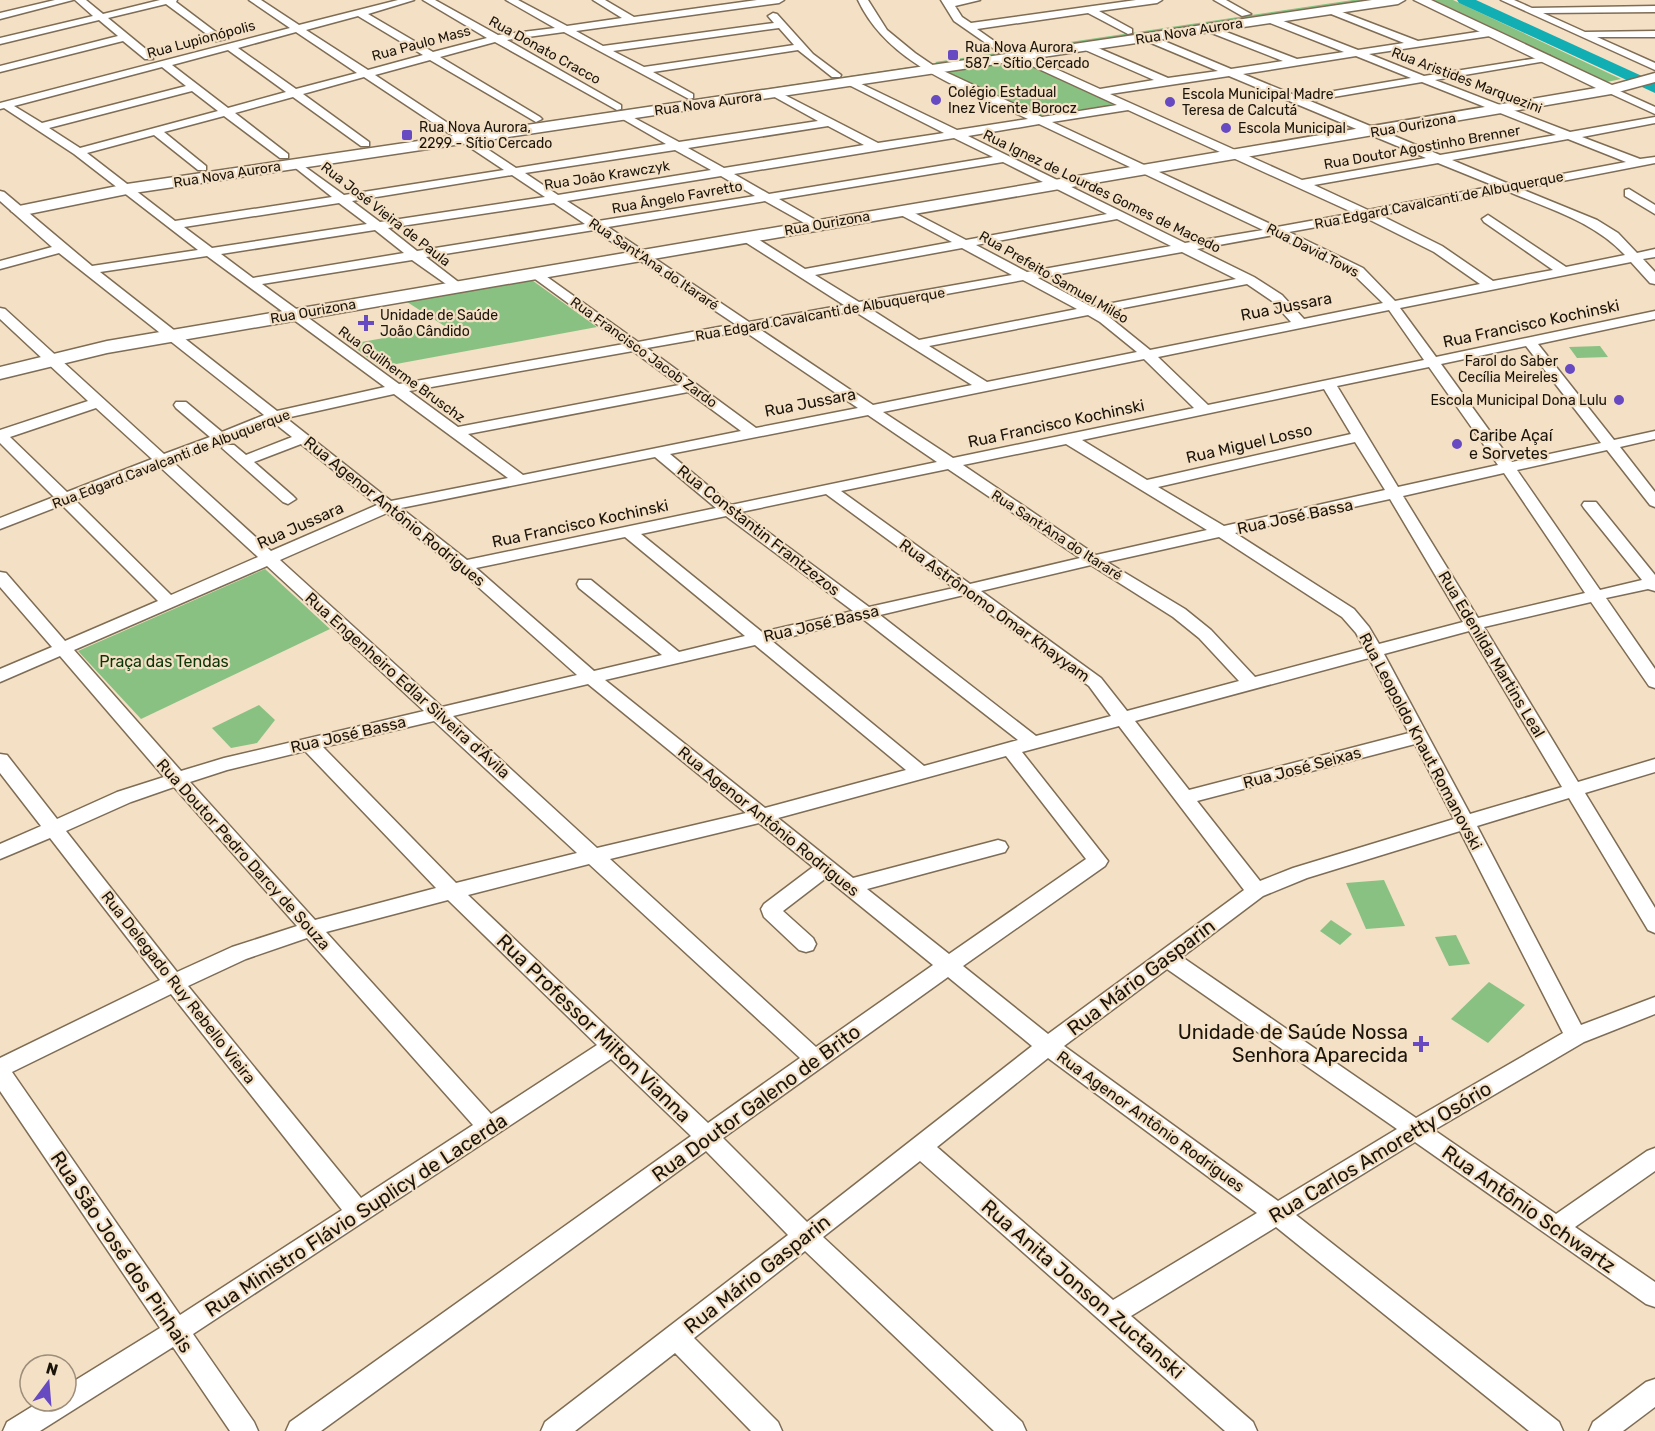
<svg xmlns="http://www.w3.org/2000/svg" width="1655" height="1431" viewBox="0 0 1655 1431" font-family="Rubik,sans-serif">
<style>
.green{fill:#89c182}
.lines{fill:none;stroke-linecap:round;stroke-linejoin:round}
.river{fill:#11afb4;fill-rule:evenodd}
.minor-casing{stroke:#7e6c54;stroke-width:3}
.major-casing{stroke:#7e6c54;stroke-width:3}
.minor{fill:#fff;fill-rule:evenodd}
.major{fill:#fff;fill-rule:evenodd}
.poi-dot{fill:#6749c2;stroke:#f4e0c5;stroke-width:2}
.labels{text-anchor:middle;stroke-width:4.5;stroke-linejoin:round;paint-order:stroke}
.far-street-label{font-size:14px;fill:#1b140b;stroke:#f4e0c5}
.far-poi-label{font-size:14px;fill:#1b140b;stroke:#f4e0c5;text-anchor:start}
.street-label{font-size:16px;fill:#1b140b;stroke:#f4e0c5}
.poi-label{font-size:16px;fill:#1b140b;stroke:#f4e0c5;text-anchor:start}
.park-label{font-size:16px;fill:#0a3506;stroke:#f4e0c5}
.near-street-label{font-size:20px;fill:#1b140b;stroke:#f4e0c5}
.near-poi-label{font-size:20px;fill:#1b140b;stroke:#f4e0c5;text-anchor:end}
</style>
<rect width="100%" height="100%" fill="#f4e0c5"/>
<g class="green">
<path d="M1353 0H1384L941 67 935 62Z"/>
<path d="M1434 0H1453L1621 79 1607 82Z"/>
<path d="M1023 61 1119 104 1036 116 946 72Z"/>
<path d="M910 67 914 69 479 134 472 132Z"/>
<path d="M529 278 597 327 380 367 350 344 446 327 404 300Z"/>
<path d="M1600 346 1608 357 1577 358 1569 347Z"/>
<path d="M265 569 330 629 141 719 78 651Z"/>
<path d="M259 705 275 720 257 743 231 748 212 728Z"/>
<path d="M1384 880 1405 926 1366 929 1346 883Z"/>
<path d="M1331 920 1352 934 1340 945 1320 931Z"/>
<path d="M1456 935 1470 964 1449 966 1435 937Z"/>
<path d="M1489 982 1525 1005 1488 1043 1451 1019Z"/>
</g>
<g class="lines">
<path class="river" d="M1457 0H1476L1655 82V93L1459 3Z"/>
<defs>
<g id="minor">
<path d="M55 0H73L0 19V13Z"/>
<path d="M75 0H86L103 14 160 0H177L176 2 225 39 216 41 166 4 108 18 153 55V59H145L123 41 0 72V66L118 36 99 20 0 44V38L93 16Z"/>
<path d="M249 0H261L299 25 398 0H414L368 14 433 52 487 38 423 0H435L498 35 555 28 506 0H518L567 26 622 18 593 0H605L634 17 757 0H784L779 3 576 31 603 46 774 23 768 16 773 13 777 14 813 54 841 75 840 77H832L798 50 653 72 693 94V98L689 99 564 32 507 40 621 105V109L617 110 495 42 440 57 540 117 542 119 536 122 430 60 375 75 516 168 666 144 621 118 619 116 625 113 679 142 818 121 771 95V91L775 90 878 143 944 133 847 84V80L851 79 957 130 1028 119C967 90 889 66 858 0H868L887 30 915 53 937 68 1042 117 1117 105 1017 59V55H1025L1100 89 1154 80 1083 49V45H1091L1168 78 1218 71 1144 40V36H1152L1231 69 1283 61 1204 30 1203 28 1208 25 1297 59 1344 52 1265 21V17H1273L1358 50 1404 43 1326 12V8L1329 7 1418 41 1490 30 1495 33 1490 36 1369 54 1424 76 1550 56V60L1546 61 1435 80 1570 132 1655 117V123L1582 137 1640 159 1655 157V163L1521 189 1597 220 1618 233 1637 253 1655 249V257L1643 259 1655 272V284L1650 283 1631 262 1400 308 1436 357 1655 311V319L1538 344 1614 440 1655 431V439L1620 447 1655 492V507L1650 505 1607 450 1517 470 1600 590 1642 580 1584 508 1582 505 1584 502H1596L1655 575V591L1648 589 1606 598 1655 669V688L1649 686 1591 602 1484 627 1578 782 1655 759V772L1585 793 1655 908V933L1648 930 1569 798 1477 826 1581 1025 1655 997V1014L1584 1042 1434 1130 1556 1214 1647 1151 1655 1148V1171L1575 1227 1655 1282V1307L1646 1304 1415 1142 1296 1215 1559 1422 1563 1431H1529L1276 1227 1131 1316 1253 1422 1257 1431H1225L920 1161 823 1237 1022 1422 1026 1431H994L805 1251 694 1338 778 1422 782 1431H751L675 1353 575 1431H541L545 1422 788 1235 706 1151 321 1431H286L290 1422 691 1136 611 1059 193 1334 254 1422 258 1431H230L173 1347 40 1431H3L7 1422 41 1401H66V1386L160 1328 0 1091V1058L160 980 50 838 0 859V844L41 826 0 773V754L7 755 57 819 117 792 164 777 60 656 0 682V669L52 647 0 587V572L6 573 65 641 158 601 62 505 0 529V518L54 497 0 443V430L88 401 0 319V308L5 309 164 454 210 437 176 408 174 405 176 402H186L222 432 264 415 59 253 0 269V261L52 247 0 201V191L4 192 92 266 198 250 74 154 4 108 0 109V103L290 28ZM358 16 423 55 368 70 306 30ZM779 28 794 45 644 67 613 51ZM296 32 357 73 296 89 238 48ZM228 50 286 92 228 108 172 65ZM1356 56 1411 78 1299 97 1243 74ZM162 67 186 86 42 123 14 106ZM1229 76 1426 158 1302 180 1110 94ZM364 77 504 170 344 195 297 161 293 162V166L332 197 175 221 87 153 154 135 198 170H206V166L164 132 224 116 280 158H288V154L235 113 293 97 361 146H369V142L303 94ZM1422 82 1556 135 1440 155 1310 101ZM192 91 218 111 80 148 49 128ZM1128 110 1354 213 1277 227 1052 122ZM1039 124 1263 230 1185 243 968 136ZM828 126 864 145 724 168 688 148ZM954 138 993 157 769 194 734 174ZM1568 139 1626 162 1509 184 1452 160ZM675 150 711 170 558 195 525 173ZM1003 162 1107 214 966 240 903 207 897 211 899 214 952 242 805 269 750 234H742L740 237 742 240 844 305 749 322 608 227 765 201 815 229 819 228 821 225 819 222 779 199ZM1438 163 1495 186 1368 210 1314 185ZM512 175 545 197 380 222 352 201ZM721 176 755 196 598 221 567 201ZM1507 191C1549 209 1593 221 1625 255L1566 267 1488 215 1482 219 1484 222 1553 270 1493 281 1442 246 1380 215ZM339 203 367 224 212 248 184 227ZM554 203 585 224 417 251 388 228ZM1366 218 1434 252 1480 284 1395 301 1363 268 1289 232ZM1117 219 1171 246 1027 272 976 245ZM375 230 404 253 253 278 221 254ZM594 230 735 324 638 342 536 269 531 270 530 273 531 276 624 344 399 384 262 284 412 260 456 291 463 287 461 284 426 257ZM1274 235 1353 274 1383 303 1304 319 1282 295 1254 277 1197 249ZM962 248 1012 275 859 302 815 275ZM1182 252 1236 279 1092 307 1038 278ZM207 256 385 387 277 411 100 272ZM1023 280 1077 309 919 340 869 308ZM1247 284 1272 301 1291 322 1150 350 1103 312ZM1389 310 1424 360 1208 405 1158 357ZM854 311 972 385 873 405 758 328ZM1088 315 1100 322 1137 352 987 382 929 346ZM744 331 858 408 756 428 647 348ZM1526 346 1601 443 1512 462 1441 364ZM633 351 679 385 458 427 409 391ZM1144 359 1194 408 953 458 883 412ZM1429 367 1498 465 1398 487 1337 386ZM1324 389 1351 434 1147 480 1082 440ZM688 392 741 431 523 475 468 434ZM394 394 508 478 391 501 286 418ZM96 408 152 459 67 492 10 437ZM868 415 937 462 731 505 670 454ZM273 422 292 437 246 455 234 445H224L222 448 283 502 288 504 296 499 293 496 254 462 301 444 377 505 271 551 173 462ZM1355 442 1385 490 1224 526 1158 487ZM1066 444 1207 530 1096 555 963 465ZM655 457 716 508 467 560 401 508ZM160 467 258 557 171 595 75 500ZM948 469 1080 558 970 584 841 491ZM1504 473 1585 593 1478 618 1403 496ZM826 494 954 588 869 607 741 512ZM1390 499 1463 622 1379 644 1369 627 1354 609 1235 533ZM387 513 458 569 577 675 442 707 280 560ZM726 516 853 611 762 632 641 534ZM625 537 745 636 679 652 591 580H579L577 584 579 588 662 655 594 671 476 568ZM1219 537 1342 617 1356 633 1364 648 1255 677 1211 630 1185 609 1107 562ZM1091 565 1173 617 1199 638 1239 681 1127 711 1101 678 981 591ZM267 566 424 711 224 758 181 771 74 650ZM964 595 1089 686 1111 716 1036 736 880 615ZM863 619 1018 740 924 766 772 641ZM1469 631 1562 787 1470 814 1384 654ZM755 645 906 770 765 808 605 680ZM1369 658 1409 733 1189 790 1135 721ZM588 684 746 813 597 848 453 716ZM434 721 577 853 456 883 323 747ZM1119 726 1244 890 1048 1034 963 966 1105 866 1108 861 1022 752ZM1415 744 1454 819 1293 868 1260 881 1197 801ZM305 751 436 888 315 920 190 782 227 770ZM1006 756 1086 859 949 954 867 889 1005 852 1008 847 1005 842 998 840 853 878 778 818ZM174 787 297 926 232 947 177 972 66 831 131 802ZM759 823 813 867 764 904 761 909 764 917 799 950 806 952 813 950 816 944 813 938 783 911 826 878 933 965 816 1047 610 859ZM1460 831 1563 1033 1416 1118 1182 957 1263 896 1307 878ZM589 864 800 1058 708 1123 468 895ZM448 900 597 1045 491 1114 326 932ZM307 938 473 1125 361 1198 188 986 246 959ZM1167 969 1397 1129 1278 1201 1064 1046ZM948 977 1032 1046 807 1222 723 1138ZM171 994 342 1210 180 1315 12 1072ZM1048 1058 1257 1213 1113 1300 937 1147Z"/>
<path d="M941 0H980L955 6 962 17 971 23 1136 0H1162L1157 3 1099 11 1132 29V33L1128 34 1088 13 977 29 1004 48V52L1000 53 954 21Z"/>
<path d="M1214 0H1226L1251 14 1242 16Z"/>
<path d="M1501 0H1514L1532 8 1655 6V12L1543 13 1585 32 1655 31V37H1597L1655 63V70Z"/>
<path d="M1611 87 1655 107V114L1607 92 1606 90Z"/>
<path d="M1629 189 1655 205V214L1625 196V190Z"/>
<path d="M1655 1379V1407L1623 1431H1589L1593 1422 1646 1382Z"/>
</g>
<g id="major">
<path d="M1372 0H1405L1398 4 127 194 19 216 11 211 19 206 127 184Z"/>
<path d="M1414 0H1431L1612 85 1655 73V82L1611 94 107 353 0 379V367L107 341 1596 88Z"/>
</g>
</defs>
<use href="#minor" class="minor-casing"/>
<use href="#major" class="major-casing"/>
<use href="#minor" class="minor"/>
<use href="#major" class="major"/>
</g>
<g class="poi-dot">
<rect x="947" y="49" width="12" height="12" rx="3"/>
<circle cx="936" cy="100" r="6"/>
<circle cx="1170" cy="102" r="6"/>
<circle cx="1226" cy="128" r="6"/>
<rect x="401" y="129" width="12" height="12" rx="3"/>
<path d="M363 314h6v6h6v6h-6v6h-6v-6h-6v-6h6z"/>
<circle cx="1570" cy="369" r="6"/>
<circle cx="1619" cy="400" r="6"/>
<circle cx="1457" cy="444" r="6"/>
<path d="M1418 1035h6v6h6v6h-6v6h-6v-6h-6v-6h6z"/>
</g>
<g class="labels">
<g class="far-street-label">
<text transform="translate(1189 31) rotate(-9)" y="5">Rua Nova Aurora</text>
<text transform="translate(201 39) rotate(-15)" y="5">Rua Lupionópolis</text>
<text transform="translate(421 43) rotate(-15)" y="5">Rua Paulo Mass</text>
<text transform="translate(545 50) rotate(29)" y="5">Rua Donato Cracco</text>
<text transform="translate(1467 80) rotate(21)" y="5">Rua Aristides Marquezini</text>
<text transform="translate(708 103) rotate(-8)" y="5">Rua Nova Aurora</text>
<text transform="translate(1413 125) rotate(-10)" y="5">Rua Ourizona</text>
<text transform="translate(1422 147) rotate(-10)" y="5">Rua Doutor Agostinho Brenner</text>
<text transform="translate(227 174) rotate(-9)" y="5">Rua Nova Aurora</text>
<text transform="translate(607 175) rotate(-9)" y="5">Rua João Krawczyk</text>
<text transform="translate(1102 191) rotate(26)" y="5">Rua Ignez de Lourdes Gomes de Macedo</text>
<text transform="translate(677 197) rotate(-10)" y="5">Rua Ângelo Favretto</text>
<text transform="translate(1439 200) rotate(-11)" y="5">Rua Edgard Cavalcanti de Albuquerque</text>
<text transform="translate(386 214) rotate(38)" y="5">Rua José Vieira de Paula</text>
<text transform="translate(827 223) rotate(-10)" y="5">Rua Ourizona</text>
<text transform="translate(1313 250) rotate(27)" y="5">Rua David Tows</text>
<text transform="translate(654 264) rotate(34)" y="5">Rua Sant'Ana do Itararé</text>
<text transform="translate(1054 277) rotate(30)" y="5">Rua Prefeito Samuel Miléo</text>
<text transform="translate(313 311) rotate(-10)" y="5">Rua Ourizona</text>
<text transform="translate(820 314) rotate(-10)" y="5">Rua Edgard Cavalcanti de Albuquerque</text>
<text transform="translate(644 352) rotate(36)" y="5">Rua Francisco Jacob Zardo</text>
<text transform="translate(402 374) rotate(36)" y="5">Rua Guilherme Bruschz</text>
<text transform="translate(171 459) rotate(-21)" y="5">Rua Edgard Cavalcanti de Albuquerque</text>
<text transform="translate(1057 535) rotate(33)" y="5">Rua Sant'Ana do Itararé</text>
</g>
<g class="far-poi-label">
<text x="965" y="52">Rua Nova Aurora,<tspan x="965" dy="16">587 - Sítio Cercado</tspan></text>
<text x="948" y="97">Colégio Estadual<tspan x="948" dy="16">Inez Vicente Borocz</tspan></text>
<text x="1182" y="99">Escola Municipal Madre<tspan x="1182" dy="16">Teresa de Calcutá</tspan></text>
<text x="419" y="132">Rua Nova Aurora,<tspan x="419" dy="16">2299 - Sítio Cercado</tspan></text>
<text x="1238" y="133">Escola Municipal</text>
<text x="380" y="320">Unidade de Saúde<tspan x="380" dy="16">João Cândido</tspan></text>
<text x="1558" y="366" text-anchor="end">Farol do Saber<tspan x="1558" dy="16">Cecília Meireles</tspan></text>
<text x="1607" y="405" text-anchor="end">Escola Municipal Dona Lulu</text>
</g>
<g class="street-label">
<text transform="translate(1286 306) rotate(-11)" y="6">Rua Jussara</text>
<text transform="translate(1531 323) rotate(-12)" y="6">Rua Francisco Kochinski</text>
<text transform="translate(810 402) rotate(-11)" y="6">Rua Jussara</text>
<text transform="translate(1056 423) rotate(-12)" y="6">Rua Francisco Kochinski</text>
<text transform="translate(1249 443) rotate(-13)" y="6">Rua Miguel Losso</text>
<text transform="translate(395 511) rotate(39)" y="6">Rua Agenor Antônio Rodrigues</text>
<text transform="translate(1295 516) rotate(-12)" y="6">Rua José Bassa</text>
<text transform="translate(580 523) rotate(-12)" y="6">Rua Francisco Kochinski</text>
<text transform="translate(300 525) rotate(-24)" y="6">Rua Jussara</text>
<text transform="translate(759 530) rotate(38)" y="6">Rua Constantin Frantzezos</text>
<text transform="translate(995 610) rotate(36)" y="6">Rua Astrônomo Omar Khayyam</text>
<text transform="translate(821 623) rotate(-13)" y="6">Rua José Bassa</text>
<text transform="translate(1492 654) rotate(59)" y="6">Rua Edenilda Martins Leal</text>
<text transform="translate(408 685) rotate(42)" y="6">Rua Engenheiro Edlar Silveira d'Ávila</text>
<text transform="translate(348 734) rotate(-13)" y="6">Rua José Bassa</text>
<text transform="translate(1421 741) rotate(62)" y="6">Rua Leopoldo Knaut Romanovski</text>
<text transform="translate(1302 767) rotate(-15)" y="6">Rua José Seixas</text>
<text transform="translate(769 821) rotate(39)" y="6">Rua Agenor Antônio Rodrigues</text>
<text transform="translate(244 854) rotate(48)" y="6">Rua Doutor Pedro Darcy de Souza</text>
<text transform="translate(179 987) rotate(52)" y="6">Rua Delegado Ruy Rebello Vieira</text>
<text transform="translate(1151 1121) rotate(36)" y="6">Rua Agenor Antônio Rodrigues</text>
</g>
<g class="poi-label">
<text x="1469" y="441">Caribe Açaí<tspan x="1469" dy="18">e Sorvetes</tspan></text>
</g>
<g class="park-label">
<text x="164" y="667">Praça das Tendas</text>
</g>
<g class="near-street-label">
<text transform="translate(1141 977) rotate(-37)" y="7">Rua Mário Gasparin</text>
<text transform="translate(594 1028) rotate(44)" y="7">Rua Professor Milton Vianna</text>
<text transform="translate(756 1103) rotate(-36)" y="7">Rua Doutor Galeno de Brito</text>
<text transform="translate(1380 1152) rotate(-31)" y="7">Rua Carlos Amoretty Osório</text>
<text transform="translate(1529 1209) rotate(35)" y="7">Rua Antônio Schwartz</text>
<text transform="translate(356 1215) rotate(-33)" y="7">Rua Ministro Flávio Suplicy de Lacerda</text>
<text transform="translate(122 1252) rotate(56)" y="7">Rua São José dos Pinhais</text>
<text transform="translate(757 1274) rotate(-38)" y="7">Rua Mário Gasparin</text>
<text transform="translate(1083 1289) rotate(41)" y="7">Rua Anita Jonson Zuctanski</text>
</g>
<g class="near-poi-label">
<text x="1408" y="1039">Unidade de Saúde Nossa<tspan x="1408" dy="23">Senhora Aparecida</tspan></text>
</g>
</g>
<g transform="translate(48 1383) rotate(16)"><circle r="28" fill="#f4e0c5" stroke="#9d8e7b" stroke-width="1.5"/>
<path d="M0-4.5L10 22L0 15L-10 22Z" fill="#6749c2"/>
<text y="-9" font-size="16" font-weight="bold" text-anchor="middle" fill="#1b140b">N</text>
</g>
</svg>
